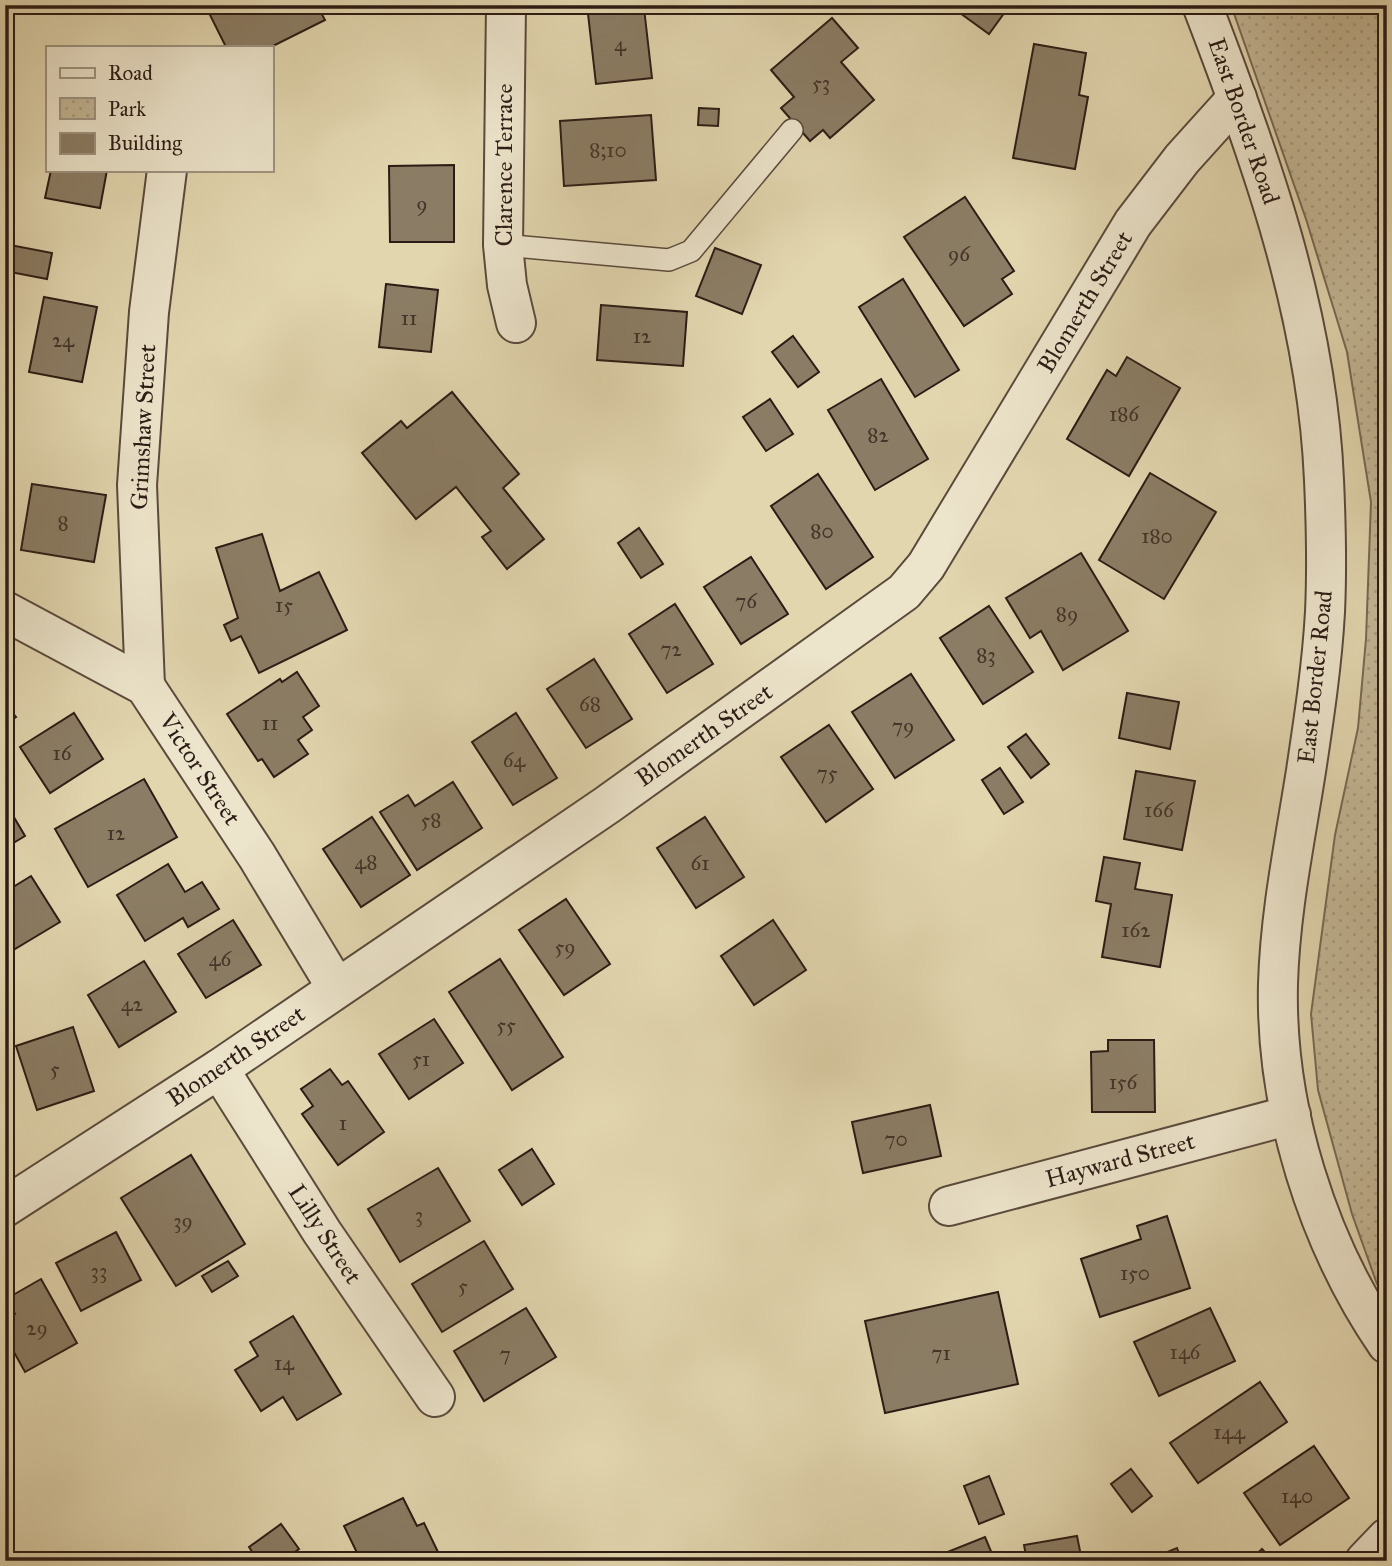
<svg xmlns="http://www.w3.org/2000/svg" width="1392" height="1566" viewBox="0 0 1392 1566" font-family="'IM FELL Great Primer',serif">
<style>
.park{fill:url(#park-dots);stroke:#786955;stroke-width:2}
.building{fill:#8b7d65;stroke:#2c1c15;stroke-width:2}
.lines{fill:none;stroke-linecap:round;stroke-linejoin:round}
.service-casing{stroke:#5a4a3c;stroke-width:24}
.minor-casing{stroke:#5a4a3c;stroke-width:42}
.service{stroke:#ece4cb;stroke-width:21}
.minor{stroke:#ece4cb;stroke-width:38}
.labels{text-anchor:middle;stroke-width:5;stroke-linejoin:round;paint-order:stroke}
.number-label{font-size:21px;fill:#443429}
.street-label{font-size:24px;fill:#2c1c15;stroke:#ece4cb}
</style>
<defs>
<pattern id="park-dots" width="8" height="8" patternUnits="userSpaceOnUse" patternTransform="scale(1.75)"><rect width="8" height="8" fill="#c3b695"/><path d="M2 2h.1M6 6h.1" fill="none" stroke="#a89c80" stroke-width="1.8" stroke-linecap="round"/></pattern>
</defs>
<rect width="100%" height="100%" fill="#e2d6af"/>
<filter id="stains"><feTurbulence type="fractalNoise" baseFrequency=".00286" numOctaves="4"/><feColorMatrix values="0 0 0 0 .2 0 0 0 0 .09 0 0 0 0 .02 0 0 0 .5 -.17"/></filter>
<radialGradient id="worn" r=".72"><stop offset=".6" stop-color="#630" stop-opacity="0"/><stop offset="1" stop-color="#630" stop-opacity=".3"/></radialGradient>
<path class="park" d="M1231 5H1387V1299L1377 1284 1352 1214 1318 1090 1311 1014 1335 835 1358 728 1366 639 1371 502 1347 352 1306 219Z"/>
<g class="building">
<path d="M205 5H317L325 20 271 47H226Z"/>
<path d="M587 5H616L617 11 644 8 652 78 596 84Z"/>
<path d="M949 5H1010L989 34Z"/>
<path d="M832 18 858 48 841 62 874 100 830 138 823 130 810 141 781 108 794 97 771 70Z"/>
<path d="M1034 44 1086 53 1079 95 1088 97 1075 169 1013 158Z"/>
<path d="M699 108 719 109 718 126 698 125Z"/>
<path d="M651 115 656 180 564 186 560 121Z"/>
<path d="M454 165V242H390L389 166Z"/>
<path d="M51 170H107L100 208 45 198Z"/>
<path d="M965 197 1014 271 1002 279 1012 294 964 326 904 237Z"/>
<path d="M10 245 52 253 47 279 5 271Z"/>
<path d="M715 248 761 265 742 314 696 296Z"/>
<path d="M903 279 959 370 915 397 859 307Z"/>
<path d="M386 284 438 290 431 352 379 347Z"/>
<path d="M44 297 97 307 82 382 29 372Z"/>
<path d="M601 305 687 312 683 366 597 360Z"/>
<path d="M793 336 819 372 798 387 772 352Z"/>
<path d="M1127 357 1180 388 1129 476 1067 439 1107 370 1116 376Z"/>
<path d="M881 379 928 459 875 490 828 410Z"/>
<path d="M452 392 519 474 503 488 544 539 507 569 482 537 491 531 456 487 416 519 362 453 401 421 407 428Z"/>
<path d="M770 399 793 434 766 451 743 417Z"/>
<path d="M1150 473 1216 512 1164 599 1099 560Z"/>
<path d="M818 474 873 557 826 589 771 506Z"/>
<path d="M32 484 106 495 94 562 21 550Z"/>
<path d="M639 528 663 564 641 578 618 543Z"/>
<path d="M262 534 280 591 319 572 347 630 259 673 241 636 231 641 224 625 238 618 216 548Z"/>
<path d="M1081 553 1128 631 1063 670 1041 631 1030 638 1006 598Z"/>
<path d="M751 557 788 614 741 644 704 587Z"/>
<path d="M675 604 713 664 667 693 629 634Z"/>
<path d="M989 606 1033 672 983 704 940 638Z"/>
<path d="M594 659 632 719 586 748 547 689Z"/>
<path d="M297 672 319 706 303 717 312 730 298 740 308 754 274 777 262 759 258 761 227 714 280 679 282 682Z"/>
<path d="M911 674 954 740 895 778 852 712Z"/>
<path d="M1127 693 1179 702 1170 749 1119 738Z"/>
<path d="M5 703 16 717 5 725Z"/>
<path d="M74 713 103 759 50 793 20 747Z"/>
<path d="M516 713 557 778 513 805 472 742Z"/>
<path d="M829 725 873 789 826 822 781 757Z"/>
<path d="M1026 734 1049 764 1031 778 1008 747Z"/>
<path d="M1000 768 1023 802 1004 814 982 780Z"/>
<path d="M1136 771 1195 781 1182 850 1124 839Z"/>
<path d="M144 779 177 837 88 887 55 829Z"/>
<path d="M453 782 482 828 417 870 380 812 408 795 415 806Z"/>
<path d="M5 802 25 836 5 848Z"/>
<path d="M372 817 410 875 361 907 323 849Z"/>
<path d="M705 817 744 877 696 908 657 848Z"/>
<path d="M1104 857 1140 863 1135 889 1172 895 1160 967 1102 957 1111 904 1096 901Z"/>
<path d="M168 864 185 892 202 882 219 909 188 927 183 918 145 941 117 895Z"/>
<path d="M31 876 60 922 5 955V892Z"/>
<path d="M566 899 610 964 564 995 519 930Z"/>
<path d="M233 920 261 965 206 998 178 954Z"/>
<path d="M773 920 806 970 754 1005 721 956Z"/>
<path d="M500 959 563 1057 512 1090 449 992Z"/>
<path d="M144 961 176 1012 119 1047 88 995Z"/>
<path d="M434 1019 463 1063 409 1099 379 1054Z"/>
<path d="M73 1027 94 1091 37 1110 16 1046Z"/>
<path d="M1108 1040H1154L1155 1112H1092L1091 1052 1108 1051Z"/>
<path d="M330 1069 342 1085 348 1081 384 1132 338 1165 302 1114 313 1106 301 1089Z"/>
<path d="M930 1105 941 1156 863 1173 852 1122Z"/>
<path d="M532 1149 554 1184 522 1205 499 1170Z"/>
<path d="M191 1155 245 1244 176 1286 121 1198Z"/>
<path d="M438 1168 470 1221 400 1262 368 1209Z"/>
<path d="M1167 1216 1190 1288 1100 1317 1081 1259 1141 1239 1137 1226Z"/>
<path d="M116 1232 141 1280 81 1311 56 1263Z"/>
<path d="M484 1241 513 1289 442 1332 412 1284Z"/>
<path d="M228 1261 238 1276 212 1292 202 1276Z"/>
<path d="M41 1279 77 1343 25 1372 5 1336V1320L15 1314 6 1299Z"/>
<path d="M998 1292 1018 1384 885 1413 865 1321Z"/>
<path d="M526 1308 556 1357 484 1401 454 1351Z"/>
<path d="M1210 1308 1235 1361 1159 1396 1134 1342Z"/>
<path d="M293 1316 341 1394 297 1420 283 1397 261 1411 235 1370 258 1356 250 1342Z"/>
<path d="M1260 1382 1287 1422 1198 1483 1170 1443Z"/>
<path d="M1314 1446 1349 1498 1280 1545 1244 1493Z"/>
<path d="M1131 1469 1152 1496 1132 1512 1111 1484Z"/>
<path d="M989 1476 1004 1514 979 1524 964 1486Z"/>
<path d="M403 1498 417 1526 424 1523 438 1552 419 1561H361L344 1526Z"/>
<path d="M281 1524 299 1549 282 1561H258L249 1547Z"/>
<path d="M1077 1536 1082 1561H1027L1024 1545Z"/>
<path d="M985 1537 995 1561H925Z"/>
<path d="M1177 1548 1182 1561H1145Z"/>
<path d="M1262 1549 1273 1561H1249Z"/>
</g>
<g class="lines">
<defs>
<path id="service" d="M503 245 669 260 691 251 792 130"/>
<g id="minor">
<path d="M506 5 503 245 507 285 516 323"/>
<path d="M1202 5C1261 158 1317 315 1324 480 1326 524 1327 569 1325 612 1322 665 1314 718 1306 771 1295 841 1280 912 1278 984 1275 1107 1317 1242 1387 1344"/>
<path d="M5 611 145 686 257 856 336 987"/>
<path d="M145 686 137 485 149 312 167 170"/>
<path d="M219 1069 322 1232 435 1397"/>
<path d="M949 1206 1291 1115"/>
<path d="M5 1207 219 1069 607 805 904 592 926 566 1133 223 1182 159 1237 98"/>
<path d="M1365 1561 1387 1538"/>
</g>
</defs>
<use href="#service" class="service-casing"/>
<use href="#minor" class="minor-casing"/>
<use href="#service" class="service"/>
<use href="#minor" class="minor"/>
</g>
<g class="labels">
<g class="number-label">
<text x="620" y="51">4</text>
<text x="821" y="90">53</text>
<text x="608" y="157">8;10</text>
<text x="422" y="211">9</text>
<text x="959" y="261">96</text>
<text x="409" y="325">11</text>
<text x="642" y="343">12</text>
<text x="63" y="347">24</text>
<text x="1124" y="421">186</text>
<text x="878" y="442">82</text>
<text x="63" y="530">8</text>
<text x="822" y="538">80</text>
<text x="1157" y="543">180</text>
<text x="746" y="608">76</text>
<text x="284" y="612">15</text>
<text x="1067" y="621">89</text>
<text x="671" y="656">72</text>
<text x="986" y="662">83</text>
<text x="590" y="711">68</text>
<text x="270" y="730">11</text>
<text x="903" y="733">79</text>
<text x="62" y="760">16</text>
<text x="514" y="767">64</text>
<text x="827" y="780">75</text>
<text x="1159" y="817">166</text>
<text x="431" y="827">58</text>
<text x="116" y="840">12</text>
<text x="366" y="869">48</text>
<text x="700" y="870">61</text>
<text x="1136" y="937">162</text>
<text x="565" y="954">59</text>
<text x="220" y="966">46</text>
<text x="132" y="1011">42</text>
<text x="506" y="1032">55</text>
<text x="421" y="1066">51</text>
<text x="55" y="1076">5</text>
<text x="1123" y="1089">156</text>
<text x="343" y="1130">1</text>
<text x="896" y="1146">70</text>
<text x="419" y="1222">3</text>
<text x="183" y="1228">39</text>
<text x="99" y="1278">33</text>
<text x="1135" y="1280">150</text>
<text x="463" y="1293">5</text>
<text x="37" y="1335">29</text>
<text x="1185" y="1359">146</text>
<text x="941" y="1360">71</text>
<text x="505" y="1361">7</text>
<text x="284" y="1370">14</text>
<text x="1229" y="1439">144</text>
<text x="1297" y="1503">140</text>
</g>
<g class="street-label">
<text transform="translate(1244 121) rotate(71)" y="8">East Border Road</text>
<text transform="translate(504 165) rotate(-90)" y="8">Clarence Terrace</text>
<text transform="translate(1085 302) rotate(-59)" y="8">Blomerth Street</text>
<text transform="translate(143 427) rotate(-87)" y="8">Grimshaw Street</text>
<text transform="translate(1315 677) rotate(-84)" y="8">East Border Road</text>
<text transform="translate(704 735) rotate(-35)" y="8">Blomerth Street</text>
<text transform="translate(200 769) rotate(57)" y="8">Victor Street</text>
<text transform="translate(236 1056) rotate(-34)" y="8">Blomerth Street</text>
<text transform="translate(1120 1160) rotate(-15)" y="8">Hayward Street</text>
<text transform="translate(325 1234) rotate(57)" y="8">Lilly Street</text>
</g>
</g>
<rect width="1392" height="1566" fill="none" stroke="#e2d6af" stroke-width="28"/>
<rect x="7" y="7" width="1378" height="1552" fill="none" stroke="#2c1c15" stroke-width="3.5"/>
<rect x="14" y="14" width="1364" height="1538" fill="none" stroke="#2c1c15" stroke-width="2"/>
<rect x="46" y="46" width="228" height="126" fill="#ece4cb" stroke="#9f9482" stroke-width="2"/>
<rect x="60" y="68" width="35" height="10" fill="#ece4cb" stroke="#9f9482" stroke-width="2"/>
<text x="108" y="80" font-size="21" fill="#2c1c15">Road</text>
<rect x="60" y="98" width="35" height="21" fill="url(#park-dots)" stroke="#9f9482" stroke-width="2"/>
<text x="108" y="116" font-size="21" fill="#2c1c15">Park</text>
<rect x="60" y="133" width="35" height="21" fill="#8b7d65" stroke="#9f9482" stroke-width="2"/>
<text x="108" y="150" font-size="21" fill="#2c1c15">Building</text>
<rect width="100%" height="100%" filter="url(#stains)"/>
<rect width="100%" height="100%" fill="url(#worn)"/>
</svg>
